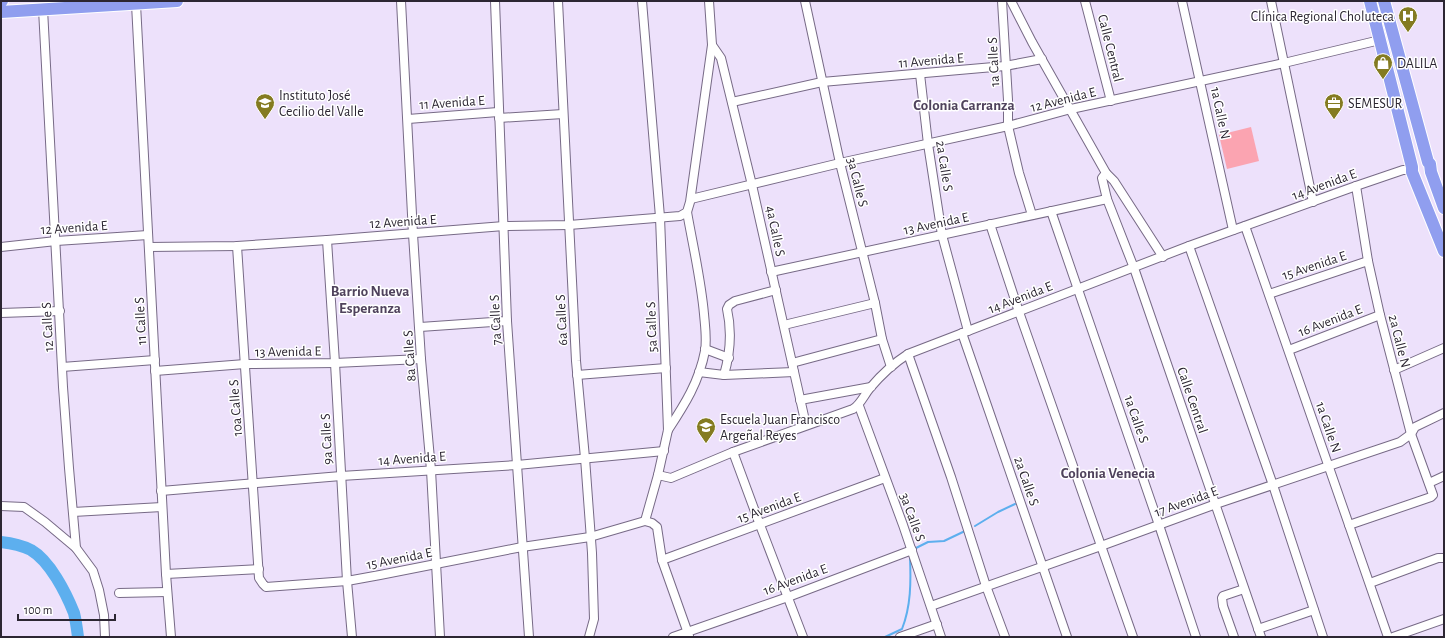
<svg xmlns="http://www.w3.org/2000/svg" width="1445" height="638" viewBox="0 0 1445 638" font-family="'Alegreya Sans',sans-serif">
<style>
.green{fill:#fba4b1}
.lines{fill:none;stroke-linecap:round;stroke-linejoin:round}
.stream{stroke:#5dafee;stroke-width:2}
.river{stroke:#5dafee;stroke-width:12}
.minor-casing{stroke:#776a86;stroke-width:10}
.highway-casing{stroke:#fff;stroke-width:14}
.minor{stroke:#fff;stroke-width:8}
.highway{stroke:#909eef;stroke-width:12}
.labels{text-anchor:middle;stroke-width:3;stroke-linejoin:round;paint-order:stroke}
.poi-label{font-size:14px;fill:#2c2632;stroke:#fff;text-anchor:start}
.street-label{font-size:14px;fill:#2c2632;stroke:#fff}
.neighbourhood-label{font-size:15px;font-weight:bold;fill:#4f425c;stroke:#fff}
</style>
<rect width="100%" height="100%" fill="#ede1fb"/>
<path class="green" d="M1251 127 1259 161 1227 169 1219 135Z"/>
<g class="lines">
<g class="stream">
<path d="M975 526 998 512 1015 504"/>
<path d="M916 548 928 542 944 541 965 531"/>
<path d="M885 637 902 629C911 606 911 582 910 558"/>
</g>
<path class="river" d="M1 542C10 543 23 546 31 550 50 561 66 593 74 613 76 621 77 629 78 637"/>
<defs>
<g id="minor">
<path d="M401 1 413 234 421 359 431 470 440 637"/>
<path d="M495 1 507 321 529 637"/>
<path d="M558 1 576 361 585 458 592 553 594 619 589 637"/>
<path d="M642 1 660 217 668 430 658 475 645 521"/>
<path d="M709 1 712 45 721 58 752 185 806 425"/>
<path d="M805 1 840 163 875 303 882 339 891 367"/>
<path d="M1002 1 1008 100V126L1019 173 1032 215"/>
<path d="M1011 1 1032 42 1106 173 1114 181 1163 257"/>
<path d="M1085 1 1111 101"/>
<path d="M1182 1 1233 230"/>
<path d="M1271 1 1313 202"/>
<path d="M136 4 166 574 171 637"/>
<path d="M43 9 63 387 69 468 76 548 93 571 99 590 104 615 105 637"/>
<path d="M920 74 928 144 942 235 968 331"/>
<path d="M732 102 822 82 1005 66 1042 59"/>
<path d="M499 118 563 114"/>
<path d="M408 119 498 112"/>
<path d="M1106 173 1102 178 1107 199 1134 268 1261 637"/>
<path d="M691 199 840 163 1008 126 1071 109 1284 63 1380 40"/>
<path d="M1051 211 1159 525 1196 637"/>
<path d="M990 224 1019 312 1133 637"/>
<path d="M1245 226 1388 637"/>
<path d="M327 240 335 363 347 581 352 637"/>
<path d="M237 246 259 578 263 584 266 587 347 581 380 575 522 547 590 537 645 521"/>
<path d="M1189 246 1273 485 1323 637"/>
<path d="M1 247 56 241 148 235"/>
<path d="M149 247 237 246 327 240 504 226 569 225 680 216 687 212 690 202 712 45"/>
<path d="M771 272 1107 199"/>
<path d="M1269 294 1368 261"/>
<path d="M1 313 60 311"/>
<path d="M784 325 875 303"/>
<path d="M420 327 507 321"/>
<path d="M962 333 1067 637"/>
<path d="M705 349 729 358"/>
<path d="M1289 350 1380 315"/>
<path d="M908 354 951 477 986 586 1005 637"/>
<path d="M792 363 882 339"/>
<path d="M62 367 155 360"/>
<path d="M1394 370 1444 348"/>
<path d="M155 371 245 364 335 363 421 359"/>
<path d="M699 372 724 375 794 372"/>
<path d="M577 375 666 368"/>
<path d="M724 375C730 354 732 331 727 309L729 305 735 301 776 290"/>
<path d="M800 400 871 387"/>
<path d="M859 406 903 525 941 637"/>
<path d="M668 430C685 404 699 382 705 351 707 339 705 326 704 314 701 280 693 246 687 212"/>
<path d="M733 452 760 525 803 637"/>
<path d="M658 475 671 478 733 452 853 409C861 404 864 395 870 388 881 375 894 363 908 354L1189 246 1356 186 1403 170H1412"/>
<path d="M1429 483 1444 476"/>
<path d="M161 491 341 476 517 465 664 451"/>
<path d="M1 506 24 507 45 522 76 548"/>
<path d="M73 512 162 507"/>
<path d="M645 521 652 523 657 527 662 560 689 636"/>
<path d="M1349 525 1431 497 1433 495 1411 434 1380 315 1368 261 1356 186"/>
<path d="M662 560 885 478"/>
<path d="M166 574 259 569"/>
<path d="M1370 583 1438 558H1444"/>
<path d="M119 593 167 592"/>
<path d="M931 606 1101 546 1216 504 1400 442 1411 434 1415 427 1444 413"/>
<path d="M1258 629 1314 610"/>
<path d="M673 637 788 597 912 550"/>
<path d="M900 637 937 624"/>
<path d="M1234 637 1223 606 1222 598 1223 596 1244 589"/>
<path d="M1393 637 1444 619"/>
</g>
<g id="highway">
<path d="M1 1H2"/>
<path d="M1370 1 1412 167V172L1444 251"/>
<path d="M1384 1 1428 162 1430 164 1431 172 1444 208"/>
<path d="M1 12 177 1"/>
</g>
</defs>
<use href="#minor" class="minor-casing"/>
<use href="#highway" class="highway-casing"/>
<use href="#minor" class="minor"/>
<use href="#highway" class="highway"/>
</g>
<defs>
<symbol id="hospital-pin" viewBox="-11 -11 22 30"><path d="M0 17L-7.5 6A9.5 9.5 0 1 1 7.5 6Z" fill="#847b21" stroke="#fff"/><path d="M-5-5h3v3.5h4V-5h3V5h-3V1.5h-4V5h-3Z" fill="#fff"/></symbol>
<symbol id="shop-pin" viewBox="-11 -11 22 30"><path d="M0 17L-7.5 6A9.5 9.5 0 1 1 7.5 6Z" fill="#847b21" stroke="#fff"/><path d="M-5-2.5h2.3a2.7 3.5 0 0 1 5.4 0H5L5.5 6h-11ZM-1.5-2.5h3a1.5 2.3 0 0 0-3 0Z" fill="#fff"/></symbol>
<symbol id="school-pin" viewBox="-11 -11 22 30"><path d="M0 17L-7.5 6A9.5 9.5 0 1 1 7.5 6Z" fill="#847b21" stroke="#fff"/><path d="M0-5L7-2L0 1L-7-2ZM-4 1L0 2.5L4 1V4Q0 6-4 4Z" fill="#fff"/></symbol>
<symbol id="office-pin" viewBox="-11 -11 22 30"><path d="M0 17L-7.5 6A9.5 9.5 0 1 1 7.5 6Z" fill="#847b21" stroke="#fff"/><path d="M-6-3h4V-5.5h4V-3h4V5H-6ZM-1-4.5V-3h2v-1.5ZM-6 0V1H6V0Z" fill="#fff"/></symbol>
</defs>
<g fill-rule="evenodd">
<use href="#hospital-pin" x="1397" y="5" width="22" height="30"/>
<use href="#shop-pin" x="1372" y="52" width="22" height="30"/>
<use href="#school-pin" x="254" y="92" width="22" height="30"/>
<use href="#office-pin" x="1323" y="92" width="22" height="30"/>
<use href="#school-pin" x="695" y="416" width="22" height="30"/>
</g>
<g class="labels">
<g class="poi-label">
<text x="1394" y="21" text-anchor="end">Clínica Regional Choluteca</text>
<text x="1397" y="68">DALILA</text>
<text x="279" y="100">Instituto José<tspan x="279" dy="16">Cecilio del Valle</tspan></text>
<text x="1348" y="108">SEMESUR</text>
<text x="720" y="424">Escuela Juan Francisco<tspan x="720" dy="16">Argeñal Reyes</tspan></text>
</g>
<g class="street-label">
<text transform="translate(1111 48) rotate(76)" y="5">Calle Central</text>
<text transform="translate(931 60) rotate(-5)" y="5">11 Avenida E</text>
<text transform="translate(993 62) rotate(-93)" y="5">1a Calle S</text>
<text transform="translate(1063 99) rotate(-14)" y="5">12 Avenida E</text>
<text transform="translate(452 102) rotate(-4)" y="5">11 Avenida E</text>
<text transform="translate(1221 113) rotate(78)" y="5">1a Calle N</text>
<text transform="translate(945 166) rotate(81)" y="5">2a Calle S</text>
<text transform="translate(858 182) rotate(76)" y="5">3a Calle S</text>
<text transform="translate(1324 184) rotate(-20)" y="5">14 Avenida E</text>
<text transform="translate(403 221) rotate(-4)" y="5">12 Avenida E</text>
<text transform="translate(936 223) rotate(-12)" y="5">13 Avenida E</text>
<text transform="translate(74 227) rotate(-4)" y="5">12 Avenida E</text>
<text transform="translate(776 231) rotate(78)" y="5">4a Calle S</text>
<text transform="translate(1314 265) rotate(-18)" y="5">15 Avenida E</text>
<text transform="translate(1020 297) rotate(-21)" y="5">14 Avenida E</text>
<text transform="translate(495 320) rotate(-93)" y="5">7a Calle S</text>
<text transform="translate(561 320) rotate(-93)" y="5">6a Calle S</text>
<text transform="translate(1330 320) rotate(-21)" y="5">16 Avenida E</text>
<text transform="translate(140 321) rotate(-93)" y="5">11 Calle S</text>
<text transform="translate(47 327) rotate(-93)" y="5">12 Calle S</text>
<text transform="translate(651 327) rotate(-92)" y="5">5a Calle S</text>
<text transform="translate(1400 341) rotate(76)" y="5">2a Calle N</text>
<text transform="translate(288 351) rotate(-1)" y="5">13 Avenida E</text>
<text transform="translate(409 356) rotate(-94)" y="5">8a Calle S</text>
<text transform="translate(1193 400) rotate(71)" y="5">Calle Central</text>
<text transform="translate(235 408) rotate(-94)" y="5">10a Calle S</text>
<text transform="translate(1137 419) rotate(71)" y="5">1a Calle S</text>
<text transform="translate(1329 427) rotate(71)" y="5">1a Calle N</text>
<text transform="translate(326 439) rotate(-93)" y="5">9a Calle S</text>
<text transform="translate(412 458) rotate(-4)" y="5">14 Avenida E</text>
<text transform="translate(1027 481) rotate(71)" y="5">2a Calle S</text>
<text transform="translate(1186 501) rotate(-20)" y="5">17 Avenida E</text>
<text transform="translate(769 507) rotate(-20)" y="5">15 Avenida E</text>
<text transform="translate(913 517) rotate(70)" y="5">3a Calle S</text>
<text transform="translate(399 558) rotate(-11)" y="5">15 Avenida E</text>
<text transform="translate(795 579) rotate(-20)" y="5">16 Avenida E</text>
</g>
<g class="neighbourhood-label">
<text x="964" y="110">Colonia Carranza</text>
<text x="370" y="296">Barrio Nueva<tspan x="370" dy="17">Esperanza</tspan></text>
<text x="1108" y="478">Colonia Venecia</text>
</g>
</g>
<rect width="1445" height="638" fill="none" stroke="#2c2632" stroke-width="4"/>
<path d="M18 614v6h97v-6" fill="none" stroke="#2c2632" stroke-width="2"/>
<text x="24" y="614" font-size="12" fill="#2c2632" stroke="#ffffff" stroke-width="3" paint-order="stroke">100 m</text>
</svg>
